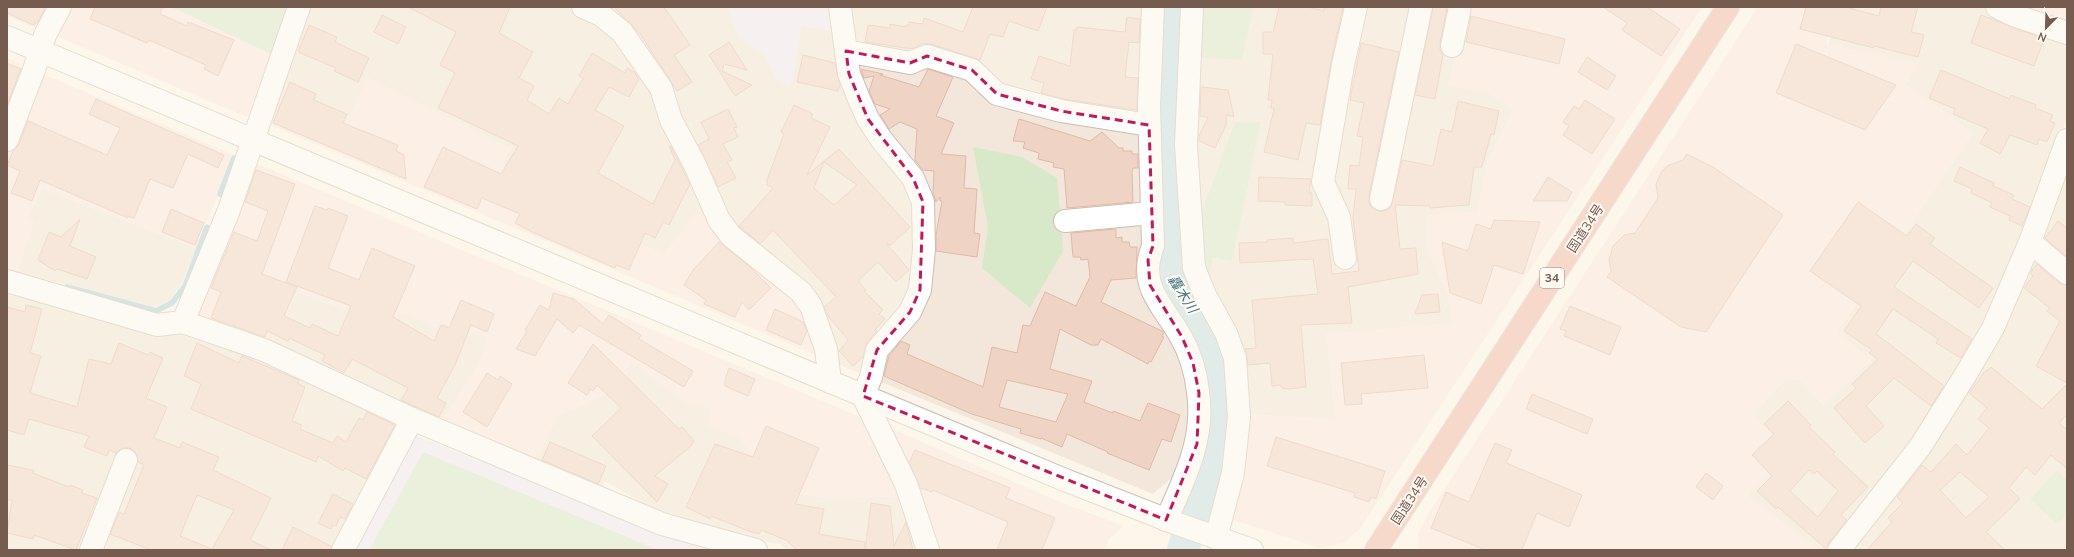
<svg xmlns="http://www.w3.org/2000/svg" width="2074" height="557" viewBox="0 0 2074 557" font-family="'Nunito Sans','Noto Sans JP',sans-serif">
<style>
.residential{fill:#f3e6da}
.commercial{fill:#fbe7e0}
.education{fill:#f1e8f8}
.green{fill:#d8e9ca}
.lines{fill:none;stroke-linecap:round;stroke-linejoin:round}
.stream{stroke:#a7d1d6;stroke-width:5.5}
.river{stroke:#c0e1e5;stroke-width:32}
.building{fill:#efd4c5;stroke:#e1baa6;fill-rule:evenodd}
.minor-casing{stroke:#cebdb1;stroke-width:24}
.highway-casing{stroke:#d9d1ce;stroke-width:24}
.minor{stroke:#fff;stroke-width:22}
.highway{stroke:#f1b7a7;stroke-width:22}
.marked{fill:none;stroke:#c2185b;stroke-width:3;stroke-dasharray:8 5;stroke-linejoin:round}
.labels{text-anchor:middle;stroke-width:4;stroke-linejoin:round;paint-order:stroke}
.shield{fill:#fef9f2;stroke:#9f8a80;stroke-width:1}
.shield-label{font-size:12px;font-weight:bold;fill:#765b4f}
.street-label{font-size:13px;fill:#765b4f;stroke:#fef9f2}
.water-label{font-size:14px;font-style:italic;fill:#477980;stroke:#fef9f2}
</style>
<rect width="100%" height="100%" fill="#fcf5eb"/>
<g class="residential">
<path d="M307 7H727L740 39 764 53 776 78 790 86 802 25 832 31 826 7H1147V249L1191 387V441L1181 470 1153 494 823 358 705 201 664 254 598 225 554 193 502 164 511 149 367 78 341 135 272 104Z"/>
<path d="M1198 7H1467L1449 84 1489 93 1513 110 1488 159 1478 211 1427 248 1448 295 1453 323 1327 334 1335 419 1244 414 1241 337 1208 282 1191 116Z"/>
<path d="M1837 7H1983L2067 40V117L2055 158 1987 328 1914 445 1829 550H1820L1747 496 1791 453 1752 415 1786 380H1800L1823 405 1871 361 1837 332 1973 133 1905 84 1919 64 1829 45Z"/>
<path d="M2067 165V550H1847L1928 445Z"/>
<path d="M42 188 196 249 181 285 169 302 153 308 17 272 34 222 28 217Z"/>
<path d="M7 292 195 332 298 374 402 426 337 550H9L7 546Z"/>
<path d="M297 292 345 309 351 295 403 312 436 328 439 321 488 338 480 361 441 424 271 347Z"/>
<path d="M632 362 685 402 711 408 709 427 739 435 749 451 739 478 799 488 800 494 830 498 907 496 924 550H788L780 544 703 530 650 508 605 481 601 492 534 464 557 417 621 387Z"/>
</g>
<g class="commercial">
<path d="M7 7H53L40 30 7 16Z"/>
<path d="M69 7H171L271 54 247 117 54 35Z"/>
<path d="M1467 7H1702L1359 530 1343 543 1320 548 1228 518 1244 414 1335 419 1326 334 1453 323 1448 295 1427 248V215L1478 211 1488 159 1513 110 1489 93 1449 85Z"/>
<path d="M1758 7H1836L1826 44 1919 64 1905 84 1973 133 1837 331 1871 360 1824 405 1800 380H1786L1752 415 1791 453 1747 496 1820 550H1419L1418 535 1429 513Z"/>
<path d="M2009 7H2067V27Z"/>
<path d="M7 58 29 68 7 121Z"/>
<path d="M40 73 234 155 196 249 42 188 28 217 34 222 17 272 7 269V156Z"/>
<path d="M367 77 511 149 502 164 554 193 598 225 664 254 705 200 788 282 823 358 266 123 272 104 341 135Z"/>
<path d="M252 162 872 422 907 496 830 498 800 494 799 488 739 478 749 452 739 436 708 427 711 408 685 402 632 362 621 387 557 417 534 464 441 424 480 361 487 338 439 321 436 329 403 312 396 317 351 295 345 310 297 292 271 347 191 318Z"/>
<path d="M890 428 1060 502 1123 526 1108 540 1106 550H935Z"/>
</g>
<g class="education">
<path d="M727 7H826L832 31 802 25 791 86 776 79 764 53 740 39Z"/>
<path d="M414 435 705 550H353Z"/>
</g>
<g class="green">
<path d="M171 7H287L271 54Z"/>
<path d="M1198 7H1253L1242 60 1195 57Z"/>
<path d="M1235 122H1261L1232 261 1213 257 1208 282 1198 222Z"/>
<path d="M973 147 1022 157 1057 178 1063 251 1030 308 982 268 988 227Z"/>
<path d="M423 452 658 550H369Z"/>
<path d="M2057 470 2067 480V515L2057 524 2030 499Z"/>
</g>
<g class="lines">
<g class="stream">
<path d="M220 194 234 158"/>
<path d="M67 287 156 311 172 303 185 286 207 227"/>
</g>
<path class="river" d="M1169 7 1167 114 1170 231 1166 268 1182 296 1202 323 1218 399 1213 455 1183 550"/>
</g>
<g class="building">
<path d="M7 7H46L38 22 33 25 7 13Z"/>
<path d="M95 7H163L160 14 187 26 188 22 234 40 218 76 204 69 206 65 149 40 147 43 90 19Z"/>
<path d="M408 7H510L499 33 533 52 519 78 534 86 527 100 549 114 559 98 568 104 583 78 579 76 592 53 625 73 627 68 634 72 639 79 629 97 609 87 595 110 624 126 598 173 653 204 675 160 669 146 671 147 690 184 669 225 663 222 655 238 645 233 629 270 616 265 615 268 532 232 515 223 520 214 482 198 477 209 424 187 443 147 501 174 518 146 438 108 455 73 440 65 456 32Z"/>
<path d="M614 7H664L690 45 674 55 692 82 677 91 641 35Z"/>
<path d="M973 7H1047L1038 31 1009 21 1003 37 990 34 980 60 931 44H922L912 49 865 42 868 25 890 28V24L905 27 906 25H909V22L923 24 924 18 963 32Z"/>
<path d="M1279 7H1308L1324 11V7H1343L1331 62 1320 125 1306 123 1298 160 1264 152 1274 109 1271 108 1272 100H1268L1273 54H1263V32H1273Z"/>
<path d="M1433 7H1447L1440 43V50L1443 55 1435 99 1415 95Z"/>
<path d="M1603 7H1647L1680 29 1661 56 1622 30 1627 23Z"/>
<path d="M1806 7H1845L1879 16 1881 7H1918L1911 32 1924 35 1918 57 1874 46V48L1800 29Z"/>
<path d="M382 15 406 27 398 44 374 32Z"/>
<path d="M1981 15 2044 39 2034 66 1971 43Z"/>
<path d="M1471 16 1565 39 1559 64 1466 42Z"/>
<path d="M1127 17 1140 19 1139 43 1129 42 1125 77 1138 78 1137 110 1064 99 1041 93 1044 83 1031 79 1039 56 1070 66 1074 30H1076L1077 27 1125 32Z"/>
<path d="M309 25 337 37 335 42 369 58 358 82 334 71 336 68 298 52Z"/>
<path d="M729 42 747 70 724 64 722 71 752 85 735 96 709 55Z"/>
<path d="M1361 43 1399 52 1369 196V203L1373 209 1379 211H1385L1391 207 1402 160 1433 166 1441 129 1452 132 1458 101 1499 111 1494 135 1491 134 1482 167H1474L1469 205 1430 208V206L1395 205 1400 249 1416 248 1418 274 1348 287 1352 323 1301 325 1306 387 1289 389 1282 388 1281 385 1272 386 1270 363 1248 365 1245 349 1256 348 1252 300 1318 294 1313 259 1240 263 1239 243 1267 242V240L1293 238V243L1328 239 1332 274 1359 271 1353 218 1356 189H1348L1350 165 1359 166 1363 137 1357 136 1364 103 1350 100Z"/>
<path d="M1796 44 1896 85 1865 130 1776 93Z"/>
<path d="M803 55 835 63 840 85 838 91 797 82Z"/>
<path d="M1587 57 1616 76 1607 90 1578 72Z"/>
<path d="M7 63 21 69 7 105Z"/>
<path d="M861 69 883 74 880 75 919 87 928 69 953 77 936 116 954 123 941 154 966 156 964 188 977 189 974 233 980 234 977 257 936 251V235L942 201H940V197L936 202 933 193 934 171 923 170 915 160 917 129 900 122 889 129 880 115 890 109 875 104 869 91 874 76 864 78Z"/>
<path d="M1941 70 2010 99 2011 95 2036 105 2035 108 2053 115 2050 121 2055 123 2047 142 2039 139 2037 145 2010 135 2000 154 1980 143 1988 129 1953 114 1955 109 1929 98Z"/>
<path d="M290 82 316 94 314 100 347 114 343 123 398 145 396 151 404 155 406 179 273 123Z"/>
<path d="M1201 87 1228 90 1234 117 1227 115 1226 125 1215 148 1199 141V136L1208 117 1200 116Z"/>
<path d="M96 99 224 155 218 168 188 154 173 188 150 179 134 218 128 216V218L40 180 32 201 11 193 20 171 7 165 13 151 19 144 28 121 107 155 120 128 89 114Z"/>
<path d="M1585 100 1615 119 1592 154 1563 135 1569 126 1563 122 1574 106 1579 109Z"/>
<path d="M794 105 813 114 811 118 830 127 807 175 839 149 910 227 891 245 887 244 909 270 896 282 878 262 858 281 866 290 864 291 883 310 879 314 885 319 875 330 877 331 867 342 863 357 853 366 839 351 848 340 828 316 824 307 836 297 773 230 760 244 739 226 773 188 767 185V180L784 134 781 132ZM824 162 857 185 834 205 814 188Z"/>
<path d="M728 109 737 127 734 128 738 137 723 144 732 160 727 162 736 178 718 187 698 145 709 139 701 122Z"/>
<path d="M1019 119 1090 141 1102 132 1119 148H1123V151H1132V154H1138V168H1133L1132 172 1133 202 1067 208 1064 169 1053 167 1054 163 1038 159 1039 153 1023 148 1025 142 1013 141Z"/>
<path d="M1687 154 1713 167 1783 215 1706 332 1681 327 1607 277 1611 271 1609 260 1613 246 1624 235 1635 233 1658 198 1656 184 1662 171 1667 166 1683 160Z"/>
<path d="M1960 167 1994 183 1993 186 2014 195 2012 199 2030 207 2022 226 2009 220 2010 216 1990 207 1992 203 1971 193 1972 189 1954 181Z"/>
<path d="M256 170 295 184 262 274 297 287 284 316 310 328 312 324 338 336 351 306 286 282 315 206 327 210 328 208 348 216 328 268 359 280 372 248 415 266 393 317 434 341 441 325 449 328 461 300 494 314 487 332 471 325 455 365 437 398 446 403 439 417 401 400 408 388 352 359 344 373 322 361 325 355 289 338 288 341 267 331 265 337 211 318 221 292 211 288 234 232 257 241 268 211 245 202Z"/>
<path d="M1259 177 1311 179 1309 193H1312V206L1285 205V202L1258 201Z"/>
<path d="M1548 177 1572 192 1567 201H1533Z"/>
<path d="M1858 202 1907 236 1916 224 1935 238 1930 244 1993 288 1979 308 1913 261 1894 287 1972 339 1961 358 1936 343 1938 339 1893 309 1876 334 1944 386 1931 406 1894 378 1866 406 1884 426 1865 443 1834 408 1856 388 1852 384 1878 359 1869 353 1872 350 1844 331 1861 306 1810 271Z"/>
<path d="M171 209 204 223 195 245 162 232Z"/>
<path d="M80 219 70 246 96 257 87 279 57 269 55 271 38 260 49 232 61 237Z"/>
<path d="M1494 220 1540 222 1523 274 1494 265 1481 304 1450 293 1442 242 1468 251 1476 224 1491 229Z"/>
<path d="M2058 221 2067 228V257L2045 238Z"/>
<path d="M1116 229V238L1122 237V242H1129L1130 247H1137L1136 278 1111 280 1101 302 1164 332 1162 336 1164 337 1151 362 1149 361 1148 364 1101 339 1098 345H1091L1060 329 1050 369 1092 381 1084 402 1113 413V411L1140 421 1148 403 1180 415 1171 442 1162 439 1149 470 1107 453 1108 452 1067 434 1062 447 1041 438V439L1020 433 1021 429 972 414 884 376 889 356 901 341 910 345 907 354 983 387 992 347 1017 353 1023 325 1030 326 1045 292 1076 306 1090 277 1088 259 1081 260 1080 257H1073L1071 233ZM1007 380 1068 394 1056 422 999 407Z"/>
<path d="M719 242 750 267 771 288 749 310 742 302 735 317 704 304 706 300 684 285 693 270Z"/>
<path d="M2037 264 2059 283 2067 285V383L2036 366 2060 321 2047 311 2050 308 2024 288 2033 276 2030 273Z"/>
<path d="M553 293 574 299 603 324 609 315 641 335 639 339 693 371 684 387 579 325 573 333 557 319 535 356 516 349 527 331 525 330 540 305 549 310Z"/>
<path d="M1438 294 1440 312 1415 314 1422 295Z"/>
<path d="M26 305 42 309 30 353 41 356 30 393 77 407 89 359 111 364 119 343 148 355 150 352 163 358 146 398 167 407 154 438 180 448 182 442 219 457 213 470 271 498 250 540 271 550H151L110 534 119 512 124 514 144 465 138 462 135 452 130 448H124L116 453 109 450 107 456 84 447 89 436 29 419 24 435 7 430V307L25 312ZM197 495 234 510 212 549 180 536Z"/>
<path d="M1570 306 1621 327 1610 355 1564 336 1566 331 1560 329Z"/>
<path d="M775 309 803 322 807 331 801 345 766 330Z"/>
<path d="M197 343 239 363 242 356 299 380 298 384 305 387 292 421 302 425 300 429 333 443 337 436 346 442 359 418 363 420 367 412 395 425 366 479 345 468 343 471 318 456 316 462 191 409 201 384 184 376Z"/>
<path d="M593 344 679 429 682 427 694 441 691 446 655 476 668 484 657 502 592 436 621 408 597 385 593 391 590 389 587 395 568 383Z"/>
<path d="M1424 355 1428 388 1361 394 1362 404 1345 405 1341 363Z"/>
<path d="M1991 367 2042 409 2067 384V414L2059 423 2067 430V469L2051 455 2035 475 2026 467 2009 488 2020 499 1986 532 2005 550H1867L1892 522 1888 518 1903 503 1897 497 1922 465 1931 472 1956 444 1967 455 1989 428 1978 419 1987 408 1969 393 1986 370 1987 371ZM1960 472 1989 497 1966 518 1940 490Z"/>
<path d="M729 368 755 379 748 396 725 386V380Z"/>
<path d="M487 373 498 380 500 376 512 384 487 427 463 412Z"/>
<path d="M1532 394 1593 419 1587 434 1526 409Z"/>
<path d="M1788 401 1811 425 1809 427 1835 452 1833 454 1868 487 1841 515 1847 520 1825 548 1778 507 1776 509 1757 491 1772 476 1752 455 1774 434 1764 424ZM1809 470 1814 474 1817 471 1838 491 1818 517 1790 491Z"/>
<path d="M766 426 819 448 795 504 824 509 819 534 865 542V550H797L786 540 761 530 759 534 751 532 711 516 710 519 686 507 715 444 753 457Z"/>
<path d="M1276 437 1385 471 1376 499 1371 497 1369 502 1354 497 1355 493 1267 466Z"/>
<path d="M550 442 606 466 598 484 542 460Z"/>
<path d="M1495 443 1512 450 1506 463 1582 495 1569 527 1537 513 1522 550H1486L1431 528 1446 492 1469 502Z"/>
<path d="M915 450 1010 488 1006 498 1055 518 1042 550H997L1008 522 933 490 932 492 920 488 909 463Z"/>
<path d="M7 465 33 470V473L69 487 70 485 83 490 82 493 97 498 76 550 34 535 33 539 7 533 12 500H7Z"/>
<path d="M1706 473 1723 486 1713 500 1696 487Z"/>
<path d="M333 494 353 504 345 519 340 517 336 526 333 525 331 529 318 523Z"/>
<path d="M871 503 890 506 894 546 906 522 913 550H865Z"/>
<path d="M293 527 331 546V550H282Z"/>
</g>
<g class="lines">
<defs>
<g id="minor">
<path d="M583 7 601 15 622 32 661 88 671 120 694 163 719 220 731 236 801 292 811 306 826 349 830 382"/>
<path d="M840 7 849 74 859 99 868 119 881 139 913 178 923 202 924 249 920 290 910 312 877 350 871 377 863 396 906 484 928 550"/>
<path d="M1153 7 1149 106 1153 246C1137 286 1163 305 1181 337 1190 353 1196 373 1198 392 1205 438 1185 478 1166 520"/>
<path d="M1192 7 1186 145 1194 268 1205 295 1226 333 1235 358 1239 417 1233 473 1216 538"/>
<path d="M1997 7 2013 15 2067 33"/>
<path d="M7 37 1065 480 1175 523 1252 550"/>
<path d="M1452 46 1460 7"/>
<path d="M846 51 910 63 927 56 972 70 997 94 1061 111 1149 125"/>
<path d="M7 140 35 67 45 35 60 7"/>
<path d="M1381 199 1421 7"/>
<path d="M1065 221 1152 213"/>
<path d="M2030 242 2067 273"/>
<path d="M1345 258 1339 217 1323 182 1343 65 1356 7"/>
<path d="M7 281 157 325 183 322 264 350 412 419 662 524 756 550"/>
<path d="M183 322 229 210 299 7"/>
<path d="M91 550 126 460"/>
<path d="M343 550 412 419"/>
<path d="M1839 550 1920 447 1966 374 1993 328 2030 242 2067 140"/>
</g>
<path id="highway" d="M1376 550 1728 7"/>
</defs>
<use href="#minor" class="minor-casing"/>
<use href="#highway" class="highway-casing"/>
<use href="#minor" class="minor"/>
<use href="#highway" class="highway"/>
</g>
<path d="M0 0H2074V557H0ZM846 51 910 63 927 56 972 70 997 94 1061 111 1149 125 1153 246 1148 260 1150 285 1182 337 1193 363 1199 393 1197 444 1166 520 863 396 877 350 910 312 920 290 923 202 913 178 868 119 849 74Z" fill="#fcf5eb" fill-opacity=".55" fill-rule="evenodd"/>
<path class="marked" d="M846 51 910 63 927 56 972 70 997 94 1061 111 1149 125 1153 246 1148 260 1150 285 1182 337 1193 363 1199 393 1197 444 1166 520 863 396 877 350 910 312 920 290 923 202 913 178 868 119 849 74Z"/>
<g class="labels">
<rect class="shield" x="1540" y="268" width="24" height="20" rx="3"/>
<g class="shield-label">
<text x="1552" y="282">34</text>
</g>
<g class="street-label">
<text transform="translate(1585 228) rotate(-57)" y="5">国道34号</text>
<text transform="translate(1409 500) rotate(-57)" y="5">国道34号</text>
</g>
<g class="water-label">
<text transform="translate(1183 294) rotate(57)" y="5">轟木川</text>
</g>
</g>
<rect width="2074" height="557" fill="none" stroke="#765b4f" stroke-width="16"/>
<g transform="translate(2046 28) rotate(203)" stroke="#fef9f2" stroke-width="3" paint-order="stroke">
<path d="M0-3L7 15L0 10L-7 15Z" fill="#765b4f"/>
<text y="-6" font-size="11" font-weight="bold" text-anchor="middle" fill="#765b4f">N</text>
</g>
</svg>
